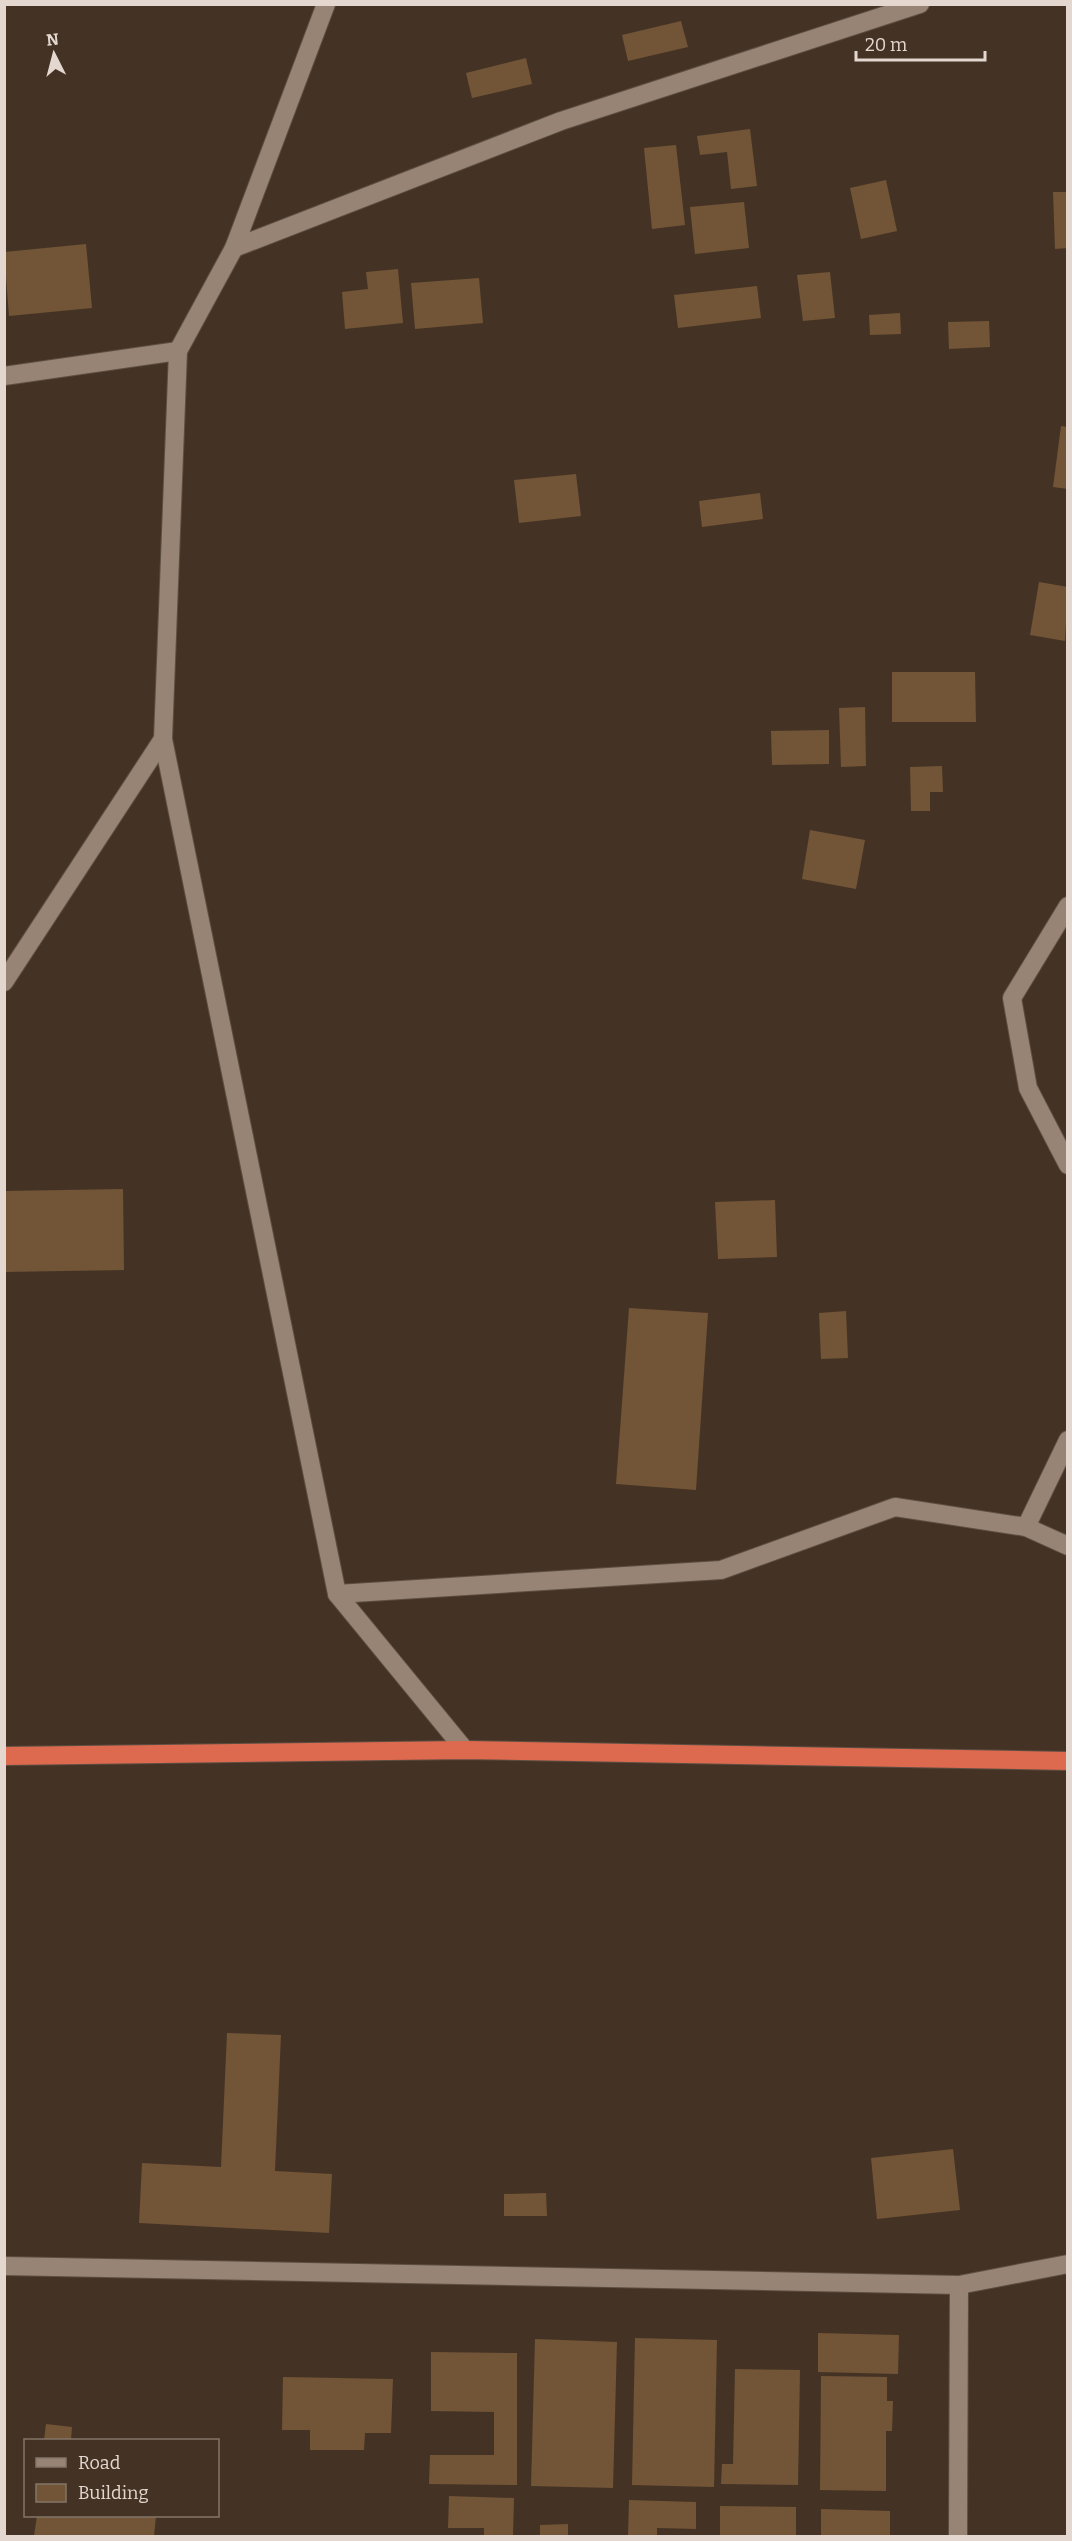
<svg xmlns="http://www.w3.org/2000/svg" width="1072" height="2541" viewBox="0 0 1072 2541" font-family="Bitter,serif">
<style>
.building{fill:#725437}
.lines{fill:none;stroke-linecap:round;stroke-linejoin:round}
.street-casing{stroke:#5e4f43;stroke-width:20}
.highway-casing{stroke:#5e4f43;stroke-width:20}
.street{stroke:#988474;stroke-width:18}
.highway{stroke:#dd694f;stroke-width:18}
</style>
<rect width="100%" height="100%" fill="#443325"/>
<g class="building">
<path d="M681 21 688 47 628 61 622 35Z"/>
<path d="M526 58 532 84 472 98 466 73Z"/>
<path d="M750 129 757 186 731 189 727 152 700 155 697 136Z"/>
<path d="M676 145 685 225 652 229 644 148Z"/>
<path d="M886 180 897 231 861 239 850 188Z"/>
<path d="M1053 192H1068V248L1055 249Z"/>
<path d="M744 202 749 248 695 254 690 207Z"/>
<path d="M86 244 92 308 9 316 4 252Z"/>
<path d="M398 269 403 323 345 329 342 292 368 289 366 272Z"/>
<path d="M830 272 835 318 803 321 797 275Z"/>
<path d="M479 278 483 323 415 329 411 283Z"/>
<path d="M757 286 761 318 678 328 674 295Z"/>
<path d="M900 313 901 334 870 335 869 315Z"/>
<path d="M989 321 990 347 949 349 948 322Z"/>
<path d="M1061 426 1068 427V489L1053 487Z"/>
<path d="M576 474 581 516 519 523 514 480Z"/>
<path d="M760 493 763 519 702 527 699 501Z"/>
<path d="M1039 582 1068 587 1065 641 1030 635Z"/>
<path d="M892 672H975L976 722H892Z"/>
<path d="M865 707 866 766 841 767 839 708Z"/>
<path d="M829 730V764L772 765 771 731Z"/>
<path d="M942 766 943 792H930V811H911L910 767Z"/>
<path d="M810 830 865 840 856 889 802 879Z"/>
<path d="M123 1189 124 1270 4 1272V1191Z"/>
<path d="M775 1200 777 1257 718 1259 715 1202Z"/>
<path d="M629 1308 708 1313 696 1490 616 1484Z"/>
<path d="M846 1311 848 1358 821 1359 819 1313Z"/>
<path d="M227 2033 281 2035 275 2171 332 2174 329 2233 139 2223 142 2163 221 2167Z"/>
<path d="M953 2149 960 2210 877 2219 871 2158Z"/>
<path d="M546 2193 547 2216H504V2194Z"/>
<path d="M818 2333 899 2335 898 2374 818 2372Z"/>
<path d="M635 2338 717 2340 714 2487 632 2485Z"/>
<path d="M535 2339 617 2342 613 2488 531 2486Z"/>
<path d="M431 2352 517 2353V2485L429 2484 430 2455H494V2412L431 2411Z"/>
<path d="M735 2369 800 2370 798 2485 721 2484 722 2464H733Z"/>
<path d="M821 2376 887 2377V2401H893L892 2431H886V2491L820 2490Z"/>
<path d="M283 2377 393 2379 391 2433H365L364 2450H310V2430H282Z"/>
<path d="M46 2424 72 2427 71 2440H44Z"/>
<path d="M449 2496 514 2498 513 2536H484V2528H448Z"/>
<path d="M629 2500 696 2502V2529L657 2528V2536H628Z"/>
<path d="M720 2506 796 2507V2536H720Z"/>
<path d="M821 2509 890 2511V2536H821Z"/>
<path d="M37 2516H156L154 2536H34Z"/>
<path d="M568 2524V2536H540V2525Z"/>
</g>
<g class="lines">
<defs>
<g id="street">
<path d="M234 248 561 121 920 4"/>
<path d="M4 376 178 351"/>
<path d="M163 739 337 1594 465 1750"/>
<path d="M1068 906 1012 998 1028 1088 1068 1165"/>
<path d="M4 982 163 739 178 351 234 248 326 4"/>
<path d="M1026 1527 1068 1440"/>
<path d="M337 1594 721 1570 895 1507 1026 1527 1068 1546"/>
<path d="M4 2266 959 2285 1068 2264"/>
<path d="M958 2536 959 2285"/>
</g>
<path id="highway" d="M4 1756 465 1750 1068 1761"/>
</defs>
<use href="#street" class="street-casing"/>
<use href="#highway" class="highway-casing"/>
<use href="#street" class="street"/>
<use href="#highway" class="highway"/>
</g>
<rect width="1072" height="2541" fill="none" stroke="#e3d7cf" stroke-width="12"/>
<rect x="24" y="2439" width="195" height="78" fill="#443325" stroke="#847569" stroke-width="1.5"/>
<rect x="36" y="2458" width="30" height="9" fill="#988474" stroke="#847569" stroke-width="1.5"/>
<text x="78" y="2469" font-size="18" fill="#e3d7cf">Road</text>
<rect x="36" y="2484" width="30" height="18" fill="#725437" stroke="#847569" stroke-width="1.5"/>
<text x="78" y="2499" font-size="18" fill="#e3d7cf">Building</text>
<g transform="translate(54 54) rotate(354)" stroke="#443325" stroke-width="4.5" paint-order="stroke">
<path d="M0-4.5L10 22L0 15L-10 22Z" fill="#e3d7cf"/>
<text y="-9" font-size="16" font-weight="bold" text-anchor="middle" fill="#e3d7cf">N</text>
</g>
<path d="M856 51v9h129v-9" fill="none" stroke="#e3d7cf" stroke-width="3"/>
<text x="865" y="51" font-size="18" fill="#e3d7cf" stroke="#443325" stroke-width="4.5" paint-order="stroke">20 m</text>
</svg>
